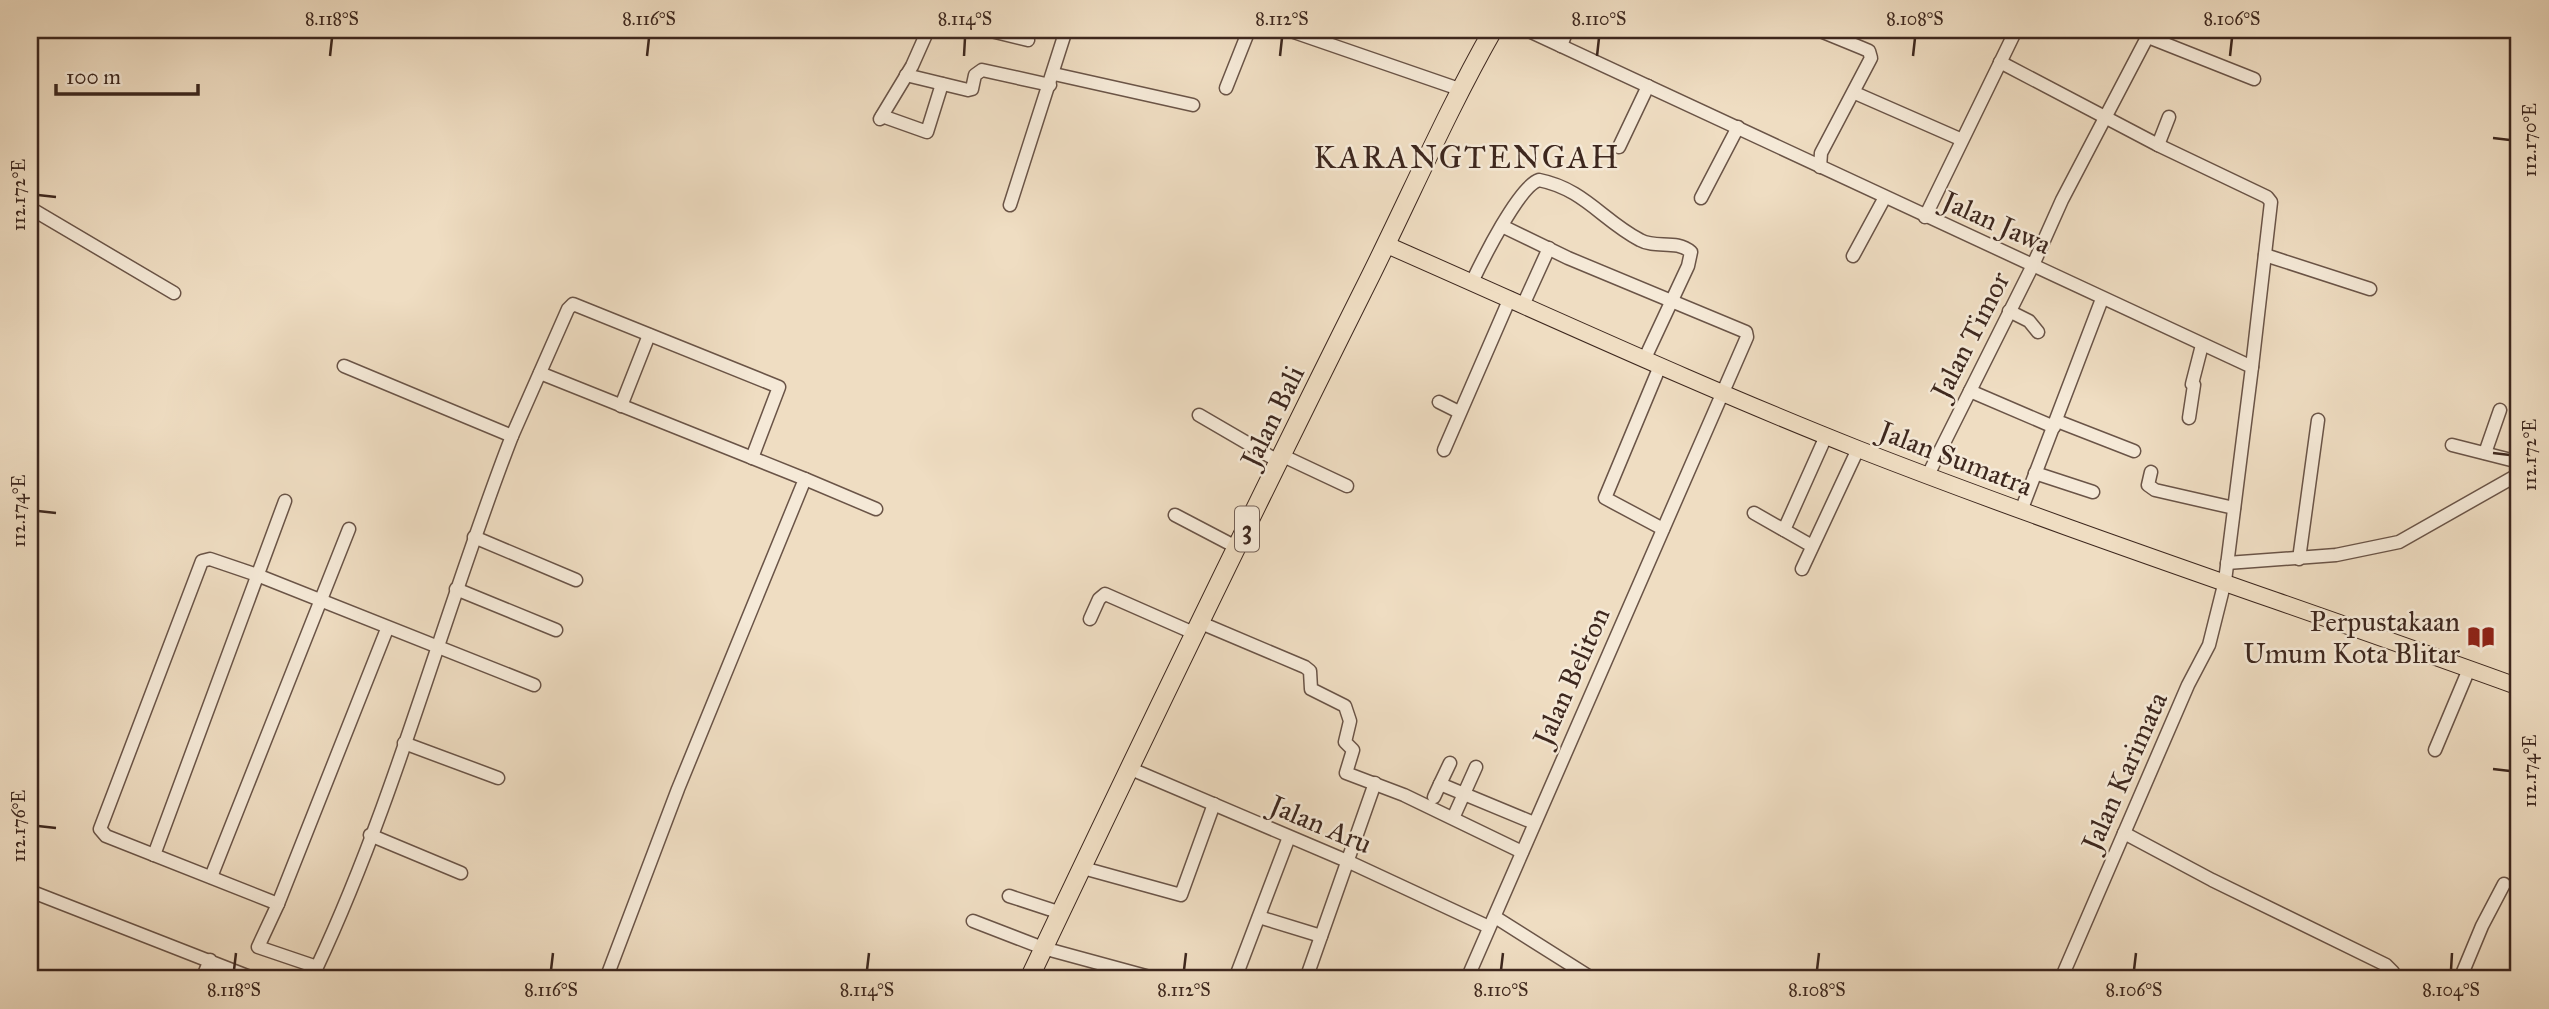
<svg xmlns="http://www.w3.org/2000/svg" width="2549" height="1009" viewBox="0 0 2549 1009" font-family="'IM FELL Great Primer',serif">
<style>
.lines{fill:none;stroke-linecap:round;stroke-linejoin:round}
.minor-casing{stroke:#6a5447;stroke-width:15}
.major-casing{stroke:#3d271e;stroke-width:18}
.highway-casing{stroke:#3d271e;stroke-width:20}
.minor{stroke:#f5e9d7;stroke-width:12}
.major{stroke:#efddc2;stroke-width:16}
.highway{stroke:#efddc2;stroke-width:18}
.ticks{fill:none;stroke:#3d271e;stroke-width:2.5}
.labels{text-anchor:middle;stroke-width:5;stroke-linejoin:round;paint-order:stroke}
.shield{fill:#f5e9d7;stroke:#746156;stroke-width:2}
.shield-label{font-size:26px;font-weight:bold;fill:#3d271e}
.street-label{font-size:28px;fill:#3d271e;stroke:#f5e9d7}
.poi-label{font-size:28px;fill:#3d271e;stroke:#f5e9d7;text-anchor:end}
.quarter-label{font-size:32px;letter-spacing:2px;fill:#3d271e;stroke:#f5e9d7}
.neatline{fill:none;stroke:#3d271e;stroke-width:2.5}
.ticks-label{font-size:18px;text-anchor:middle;fill:#3d271e}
</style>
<rect width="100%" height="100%" fill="#efddc2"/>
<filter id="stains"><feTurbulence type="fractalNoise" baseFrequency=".00286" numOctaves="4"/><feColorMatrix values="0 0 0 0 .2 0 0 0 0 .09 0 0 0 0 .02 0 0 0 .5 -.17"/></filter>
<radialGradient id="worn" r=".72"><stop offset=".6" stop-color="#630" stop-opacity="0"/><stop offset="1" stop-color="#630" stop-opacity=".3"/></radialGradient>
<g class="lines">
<defs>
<g id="minor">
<path d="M987 30 1028 40"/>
<path d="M1288 30 1462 90"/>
<path d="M1527 30 2252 367 2225 581 2209 645 2188 685 2061 979"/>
<path d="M1818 30 1862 48 1869 51 1871 58 1821 153 1820 167"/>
<path d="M2148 37 2254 79"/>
<path d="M1561 46 1567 30"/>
<path d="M2000 62 2158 145 2267 197 2271 202 2252 367"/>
<path d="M1054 74 1193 105"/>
<path d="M906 75 968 90 972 89 975 75 982 70 1050 85"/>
<path d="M1226 88 1249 30"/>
<path d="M1855 93 1960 139"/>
<path d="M882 116 927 132 942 84"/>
<path d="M880 119 912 66 928 30"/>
<path d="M2158 145 2169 117"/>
<path d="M1619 147 1648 86"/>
<path d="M1701 198 1738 127"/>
<path d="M1010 205 1066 30"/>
<path d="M30 208 174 293"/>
<path d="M1925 217 2016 30"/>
<path d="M2265 255 2370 289"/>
<path d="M1853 256 1885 197"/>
<path d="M1472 282C1482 261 1519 186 1539 180 1584 189 1602 220 1640 240 1656 249 1676 239 1691 252L1688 266 1645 358"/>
<path d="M1524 303 1549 248"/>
<path d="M2009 311 2029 321 2038 332"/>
<path d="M344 366 512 436C444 611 397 796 317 967L258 947 278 904 387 629"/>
<path d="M1660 366 1605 498 1663 529"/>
<path d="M540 373 805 479 678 789 606 979"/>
<path d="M1970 391 2054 427"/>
<path d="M1439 402 1459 412"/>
<path d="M621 406 649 335"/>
<path d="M1199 415 1278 461"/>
<path d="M2189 418 2194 385 2192 384 2202 345"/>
<path d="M2057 421 2134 451"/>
<path d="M512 436 568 309 573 304 779 387 752 458"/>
<path d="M2452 445 2519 462"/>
<path d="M1444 450 1510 298"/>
<path d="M2485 453 2500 410"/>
<path d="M1281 455 1347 486"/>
<path d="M2151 472 2148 485 2155 490 2234 508"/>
<path d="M2035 473 2093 492"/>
<path d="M1928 475 2033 265 2062 200 2151 30"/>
<path d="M805 479 876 509"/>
<path d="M2021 511 2102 299"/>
<path d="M1754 513 1812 546"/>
<path d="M1175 515 1238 548"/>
<path d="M1784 530 1826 436"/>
<path d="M474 537 576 580"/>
<path d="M2299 559 2318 420"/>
<path d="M2227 563 2336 555 2399 542 2519 474"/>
<path d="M1802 569 1858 449"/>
<path d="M456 589 556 630"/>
<path d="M1090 619 1099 599 1105 594 1196 634"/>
<path d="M1201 623 1305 667 1310 671 1311 689 1345 706 1350 721 1345 742 1353 750 1346 773 1404 795 1522 852"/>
<path d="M404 743 498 778"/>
<path d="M2435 750 2469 669"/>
<path d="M1450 763 1440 784 1534 823"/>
<path d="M1131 769 1347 861 1489 927"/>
<path d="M1434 797 1440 784"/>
<path d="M1454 816 1476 767"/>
<path d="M2124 833 2212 880 2386 965 2393 972 2392 979"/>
<path d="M370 835 461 873"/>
<path d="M154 855 285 501"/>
<path d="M1083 868 1181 895 1214 804"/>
<path d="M211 877 349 529"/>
<path d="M30 891 255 979"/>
<path d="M1009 896 1061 913"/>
<path d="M278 904 106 836 100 829 202 561 210 559 257 575 534 685"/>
<path d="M1259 917 1321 936"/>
<path d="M1495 917 1590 977 1589 979"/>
<path d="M973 921 1043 948 1157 979"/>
<path d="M202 979 210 960"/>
<path d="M1235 979 1289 837"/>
<path d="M1306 979 1375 783"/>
<path d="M1467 979 1747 337 1746 332 1568 258 1502 226"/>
<path d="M2460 979 2482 926 2504 884"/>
</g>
<path id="major" d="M1387 245C1544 314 1699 386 1858 449 2076 534 2299 607 2519 687"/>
<path id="highway" d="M1029 979C1138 749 1249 519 1363 291 1407 204 1445 114 1493 30"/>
</defs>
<use href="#minor" class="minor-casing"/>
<use href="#major" class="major-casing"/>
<use href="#highway" class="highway-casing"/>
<use href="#minor" class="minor"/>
<use href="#major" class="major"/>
<use href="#highway" class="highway"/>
</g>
<path class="ticks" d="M330 56 332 38M647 56 649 38M964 56 965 38M1280 56 1282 38M1597 56 1599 38M1913 56 1915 38M2230 56 2232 38M2493 138 2510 140M38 195 56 197M2493 453 2510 455M38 511 56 513M2493 769 2510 771M38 826 56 828M234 970 236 953M551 970 553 953M867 970 869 953M1184 970 1186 953M1501 970 1503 953M1817 970 1819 953M2134 970 2136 953M2451 970 2452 953"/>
<defs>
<symbol id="library-bare" viewBox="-9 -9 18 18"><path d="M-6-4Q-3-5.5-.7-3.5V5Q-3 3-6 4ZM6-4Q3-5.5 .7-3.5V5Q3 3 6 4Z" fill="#8f2418" stroke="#f5e9d7" stroke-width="2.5" paint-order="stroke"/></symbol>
</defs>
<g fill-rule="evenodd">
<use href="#library-bare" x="2462" y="618" width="38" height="38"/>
</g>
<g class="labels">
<rect class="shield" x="1235" y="506.5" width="24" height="45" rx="5"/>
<g class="shield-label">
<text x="1247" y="538">3</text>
</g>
<g class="street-label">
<text transform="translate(1997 222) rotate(24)" y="10">Jalan Jawa</text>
<text transform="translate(1970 335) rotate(-63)" y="10">Jalan Timor</text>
<text transform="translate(1272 416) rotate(-64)" y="10">Jalan Bali</text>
<text transform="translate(1956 458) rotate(21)" y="10">Jalan Sumatra</text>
<text transform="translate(1571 676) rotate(-66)" y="10">Jalan Beliton</text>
<text transform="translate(2124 771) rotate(-66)" y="10">Jalan Karimata</text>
<text transform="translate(1321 824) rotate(23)" y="10">Jalan Aru</text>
</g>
<g class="poi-label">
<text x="2460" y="631">Perpustakaan<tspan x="2460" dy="32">Umum Kota Blitar</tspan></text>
</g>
<g class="quarter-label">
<text x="1467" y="168">KARANGTENGAH</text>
</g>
</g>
<rect width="2549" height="1009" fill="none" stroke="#efddc2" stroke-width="77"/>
<path d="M56 84v10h142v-10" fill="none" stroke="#3d271e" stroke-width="3.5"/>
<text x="66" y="84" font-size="21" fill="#3d271e" stroke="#f5e9d7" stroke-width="5" paint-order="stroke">100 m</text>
<rect x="38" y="38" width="2472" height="932" class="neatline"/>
<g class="ticks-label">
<text x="332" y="25">8.118°S</text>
<text x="649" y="25">8.116°S</text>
<text x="965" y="25">8.114°S</text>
<text x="1282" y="25">8.112°S</text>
<text x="1599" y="25">8.110°S</text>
<text x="1915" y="25">8.108°S</text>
<text x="2232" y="25">8.106°S</text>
<text transform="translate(2530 140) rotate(-90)" y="6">112.170°E</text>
<text transform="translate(19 195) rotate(-90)" y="6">112.172°E</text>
<text transform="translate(2530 455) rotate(-90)" y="6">112.172°E</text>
<text transform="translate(19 511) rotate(-90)" y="6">112.174°E</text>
<text transform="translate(2530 771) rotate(-90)" y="6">112.174°E</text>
<text transform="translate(19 826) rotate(-90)" y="6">112.176°E</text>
<text x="234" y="996">8.118°S</text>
<text x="551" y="996">8.116°S</text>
<text x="867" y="996">8.114°S</text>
<text x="1184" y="996">8.112°S</text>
<text x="1501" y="996">8.110°S</text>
<text x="1817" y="996">8.108°S</text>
<text x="2134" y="996">8.106°S</text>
<text x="2451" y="996">8.104°S</text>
</g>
<rect width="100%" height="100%" filter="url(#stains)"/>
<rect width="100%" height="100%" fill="url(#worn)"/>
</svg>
